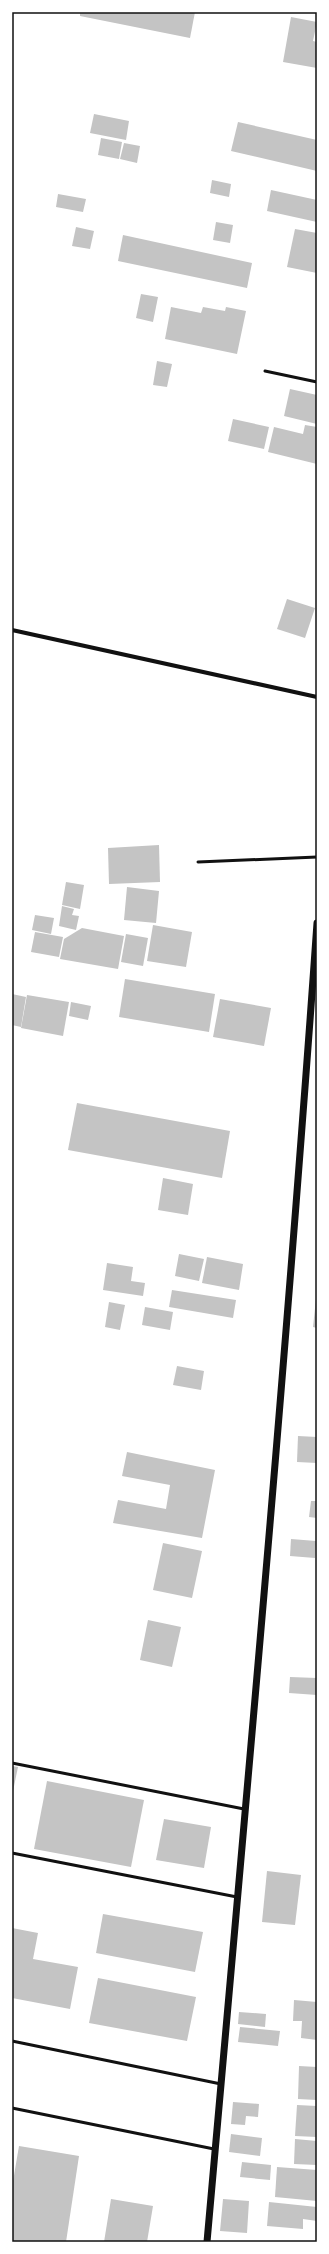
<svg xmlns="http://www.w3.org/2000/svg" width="329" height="2254" viewBox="0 0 329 2254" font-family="Ubuntu,sans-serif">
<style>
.building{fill:#c4c4c4}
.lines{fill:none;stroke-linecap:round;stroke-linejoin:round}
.service{stroke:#111;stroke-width:3}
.minor{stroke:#111;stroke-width:4}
.tertiary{stroke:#111;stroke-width:7}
.neatline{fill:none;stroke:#111;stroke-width:1.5}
</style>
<rect width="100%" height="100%" fill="#fff"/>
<g class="building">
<path d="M80 12H195L190 38 80 16Z"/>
<path d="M291 17 317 22 313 41 317 42V68L283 62Z"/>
<path d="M94 114 129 121 126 140 90 133Z"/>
<path d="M238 122 317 140V171L231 151Z"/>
<path d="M101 138 122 142 119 159 98 155Z"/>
<path d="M124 143 140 146 137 163 120 159Z"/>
<path d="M212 180 231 184 229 197 210 193Z"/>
<path d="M271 190 317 200V222L267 211Z"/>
<path d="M58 194 86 199 83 212 56 207Z"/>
<path d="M216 222 233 225 230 243 213 240Z"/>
<path d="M76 227 94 231 90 249 72 246Z"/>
<path d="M295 229 317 233V273L287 267Z"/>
<path d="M123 235 252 263 247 288 118 261Z"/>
<path d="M141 294 158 297 153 322 136 318Z"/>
<path d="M171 307 201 313 203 307 225 311 226 307 246 311 237 354 165 339Z"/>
<path d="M157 361 172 364 167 387 153 385Z"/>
<path d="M290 389 317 395V424L284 416Z"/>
<path d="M233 419 269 427 264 449 228 441Z"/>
<path d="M305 425 317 427V464L268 452 274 427 303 434Z"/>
<path d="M287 599 315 608 305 638 277 629Z"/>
<path d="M159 845 160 882 109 884 108 848Z"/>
<path d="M66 882 84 885 80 909 62 905Z"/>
<path d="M127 887 159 891 156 923 124 920Z"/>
<path d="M62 906 74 909 72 915 79 916 76 930 59 926Z"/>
<path d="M35 915 54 918 51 934 32 930Z"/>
<path d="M153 925 192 932 186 967 147 961Z"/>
<path d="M82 928 124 936 118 969 60 959 64 939Z"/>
<path d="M35 932 63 937 59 957 31 952Z"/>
<path d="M126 934 148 938 143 966 121 962Z"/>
<path d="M125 979 215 994 209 1032 119 1017Z"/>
<path d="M12 994 26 997 21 1027 12 1025Z"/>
<path d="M27 995 69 1002 63 1036 21 1028Z"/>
<path d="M220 999 271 1008 264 1046 213 1037Z"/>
<path d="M71 1002 91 1006 88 1020 69 1016Z"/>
<path d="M77 1103 230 1131 222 1178 68 1150Z"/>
<path d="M163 1178 193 1184 188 1215 158 1210Z"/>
<path d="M179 1254 204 1259 199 1281 175 1276Z"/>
<path d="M207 1257 243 1264 239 1290 202 1283Z"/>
<path d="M107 1263 133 1267 131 1281 145 1283 143 1296 103 1290Z"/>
<path d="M172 1290 236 1300 233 1318 169 1307Z"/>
<path d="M316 1299H317V1328L313 1327Z"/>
<path d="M109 1302 125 1305 120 1330 105 1327Z"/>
<path d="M145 1307 173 1312 170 1330 142 1325Z"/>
<path d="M177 1366 204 1371 201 1390 173 1385Z"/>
<path d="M298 1436 317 1437V1463L297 1462Z"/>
<path d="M127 1452 215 1470 202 1538 113 1523 118 1500 166 1509 170 1485 122 1476Z"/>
<path d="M311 1501H317V1518L309 1517Z"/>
<path d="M291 1539 316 1541 315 1558 290 1556Z"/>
<path d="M163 1543 202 1551 192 1598 153 1590Z"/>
<path d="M148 1620 181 1627 172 1667 140 1660Z"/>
<path d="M290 1677 317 1678V1695L289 1693Z"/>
<path d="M12 1766 18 1767 13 1791H12Z"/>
<path d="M47 1781 144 1800 131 1867 34 1849Z"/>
<path d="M164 1819 211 1827 204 1868 156 1860Z"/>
<path d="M267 1871 301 1875 295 1925 262 1922Z"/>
<path d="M103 1914 203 1932 195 1972 96 1953Z"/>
<path d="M12 1928 38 1933 33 1959 78 1967 70 2009 12 1998Z"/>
<path d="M98 1978 196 1997 187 2041 89 2023Z"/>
<path d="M294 2000 317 2002V2040L301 2038 302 2021H293Z"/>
<path d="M239 2012 266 2014 265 2027 238 2024Z"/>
<path d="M240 2027 280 2031 278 2046 238 2042Z"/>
<path d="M299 2066 317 2067V2100L298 2099Z"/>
<path d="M233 2102 259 2104 258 2117 246 2116 245 2125 231 2124Z"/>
<path d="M297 2105 317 2106V2137L295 2136Z"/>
<path d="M231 2134 262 2138 260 2156 229 2152Z"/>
<path d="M295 2139 317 2141V2165L294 2164Z"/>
<path d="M19 2146 79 2156 66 2242H12V2187Z"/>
<path d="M242 2162 271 2165 270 2180 240 2177Z"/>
<path d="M277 2167 317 2170V2201L275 2197Z"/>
<path d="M111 2199 153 2206 147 2242H104Z"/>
<path d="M223 2199 249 2201 247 2233 220 2231Z"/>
<path d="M269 2202 317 2207V2221L303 2219V2229L267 2226Z"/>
</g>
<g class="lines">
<g class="service">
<path d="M265 371 317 382"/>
<path d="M198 862 317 857"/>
<path d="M12 1763 244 1809"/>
<path d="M12 1853 237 1897"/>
<path d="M12 2041 221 2084"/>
<path d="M12 2108 214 2149"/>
</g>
<path class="minor" d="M12 630 317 697"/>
<path class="tertiary" d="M207 2242C246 1803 286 1363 317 923"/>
</g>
<rect width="329" height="2254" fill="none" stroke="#ffffff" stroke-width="26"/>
<rect x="13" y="13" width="303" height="2228" class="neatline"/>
</svg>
